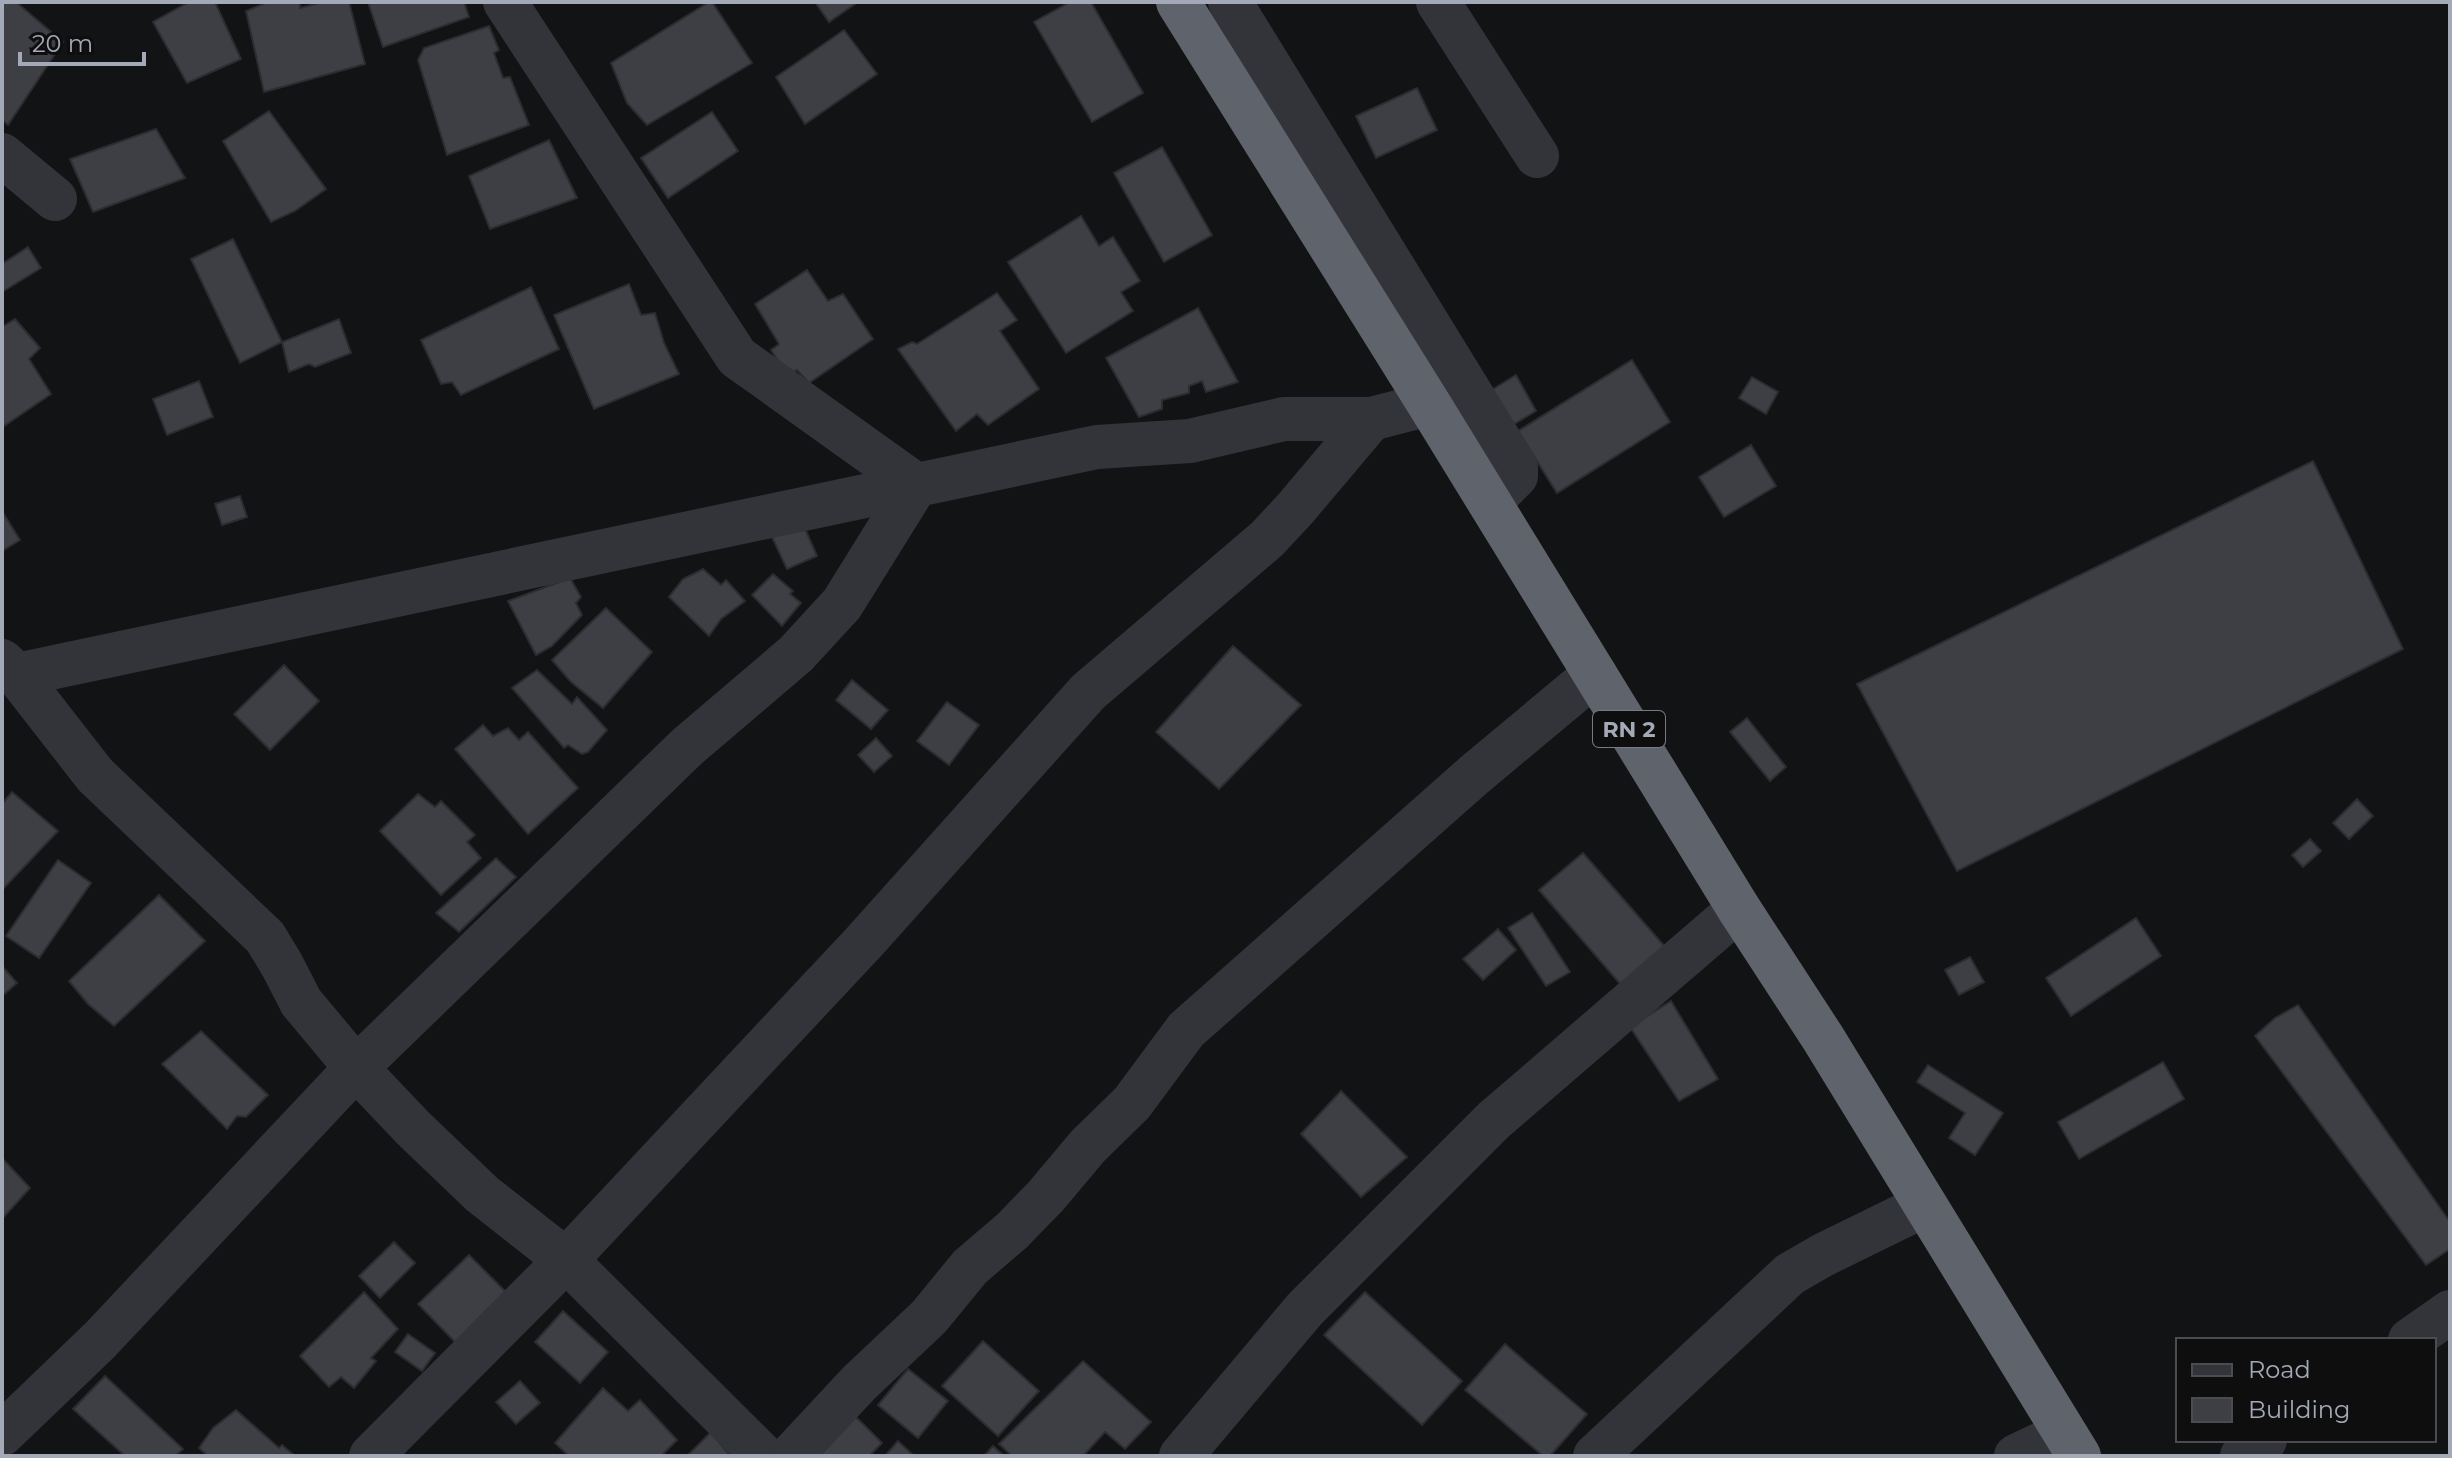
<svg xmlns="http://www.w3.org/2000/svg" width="2452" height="1458" viewBox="0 0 2452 1458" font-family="Montserrat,sans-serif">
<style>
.building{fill:#3e3f45;stroke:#2c2c31;stroke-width:2}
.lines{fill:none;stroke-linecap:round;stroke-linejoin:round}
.minor{stroke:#33343a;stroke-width:44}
.highway{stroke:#5f636b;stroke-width:44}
.labels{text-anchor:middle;stroke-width:6;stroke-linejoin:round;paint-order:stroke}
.shield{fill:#0e0e0f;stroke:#767a84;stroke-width:2}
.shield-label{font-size:22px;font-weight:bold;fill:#a3a9b6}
</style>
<rect width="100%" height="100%" fill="#121314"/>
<g class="building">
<path d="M2 2H16L63 42 8 125 2 120Z"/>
<path d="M189 2H215L241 59 187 83 153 22Z"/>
<path d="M268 2H300V8L323 2H349L365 64 264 92 246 11Z"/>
<path d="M368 2H464L469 17 383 47Z"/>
<path d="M709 2H712L752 63 647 125 627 103 611 63Z"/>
<path d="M815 2H858L829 22Z"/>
<path d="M1070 2H1091L1143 93 1092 122 1034 22Z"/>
<path d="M489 26 499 50 494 53 503 78 510 77 529 125 447 155 418 60 424 48Z"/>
<path d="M844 30 877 74 805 124 776 77Z"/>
<path d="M1417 88 1437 130 1376 158 1356 116Z"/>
<path d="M269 111 326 189 295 211 271 222 223 141Z"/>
<path d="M712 112 738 151 668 198 641 158Z"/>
<path d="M156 129 185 178 93 212 70 159Z"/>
<path d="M549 140 577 198 490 229 469 176Z"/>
<path d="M1162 147 1212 235 1164 262 1114 173Z"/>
<path d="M1081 216 1099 246 1113 237 1140 281 1121 292 1133 311 1066 353 1008 262Z"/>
<path d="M233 239 282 342 240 363 191 259Z"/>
<path d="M28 247 41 268 2 292V264Z"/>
<path d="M807 270 828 301 843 294 873 339 809 383 797 370 787 375 771 350 779 344 755 304Z"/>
<path d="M629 284 641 315 655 313 664 343 679 374 594 409 554 315Z"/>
<path d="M531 287 559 349 461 395 452 382 441 384 421 340Z"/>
<path d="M997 293 1017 320 1000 331 1039 389 988 425 977 414 956 431 898 349 912 342 917 344Z"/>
<path d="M1198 308 1238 382 1206 392 1202 381 1189 386V393L1162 400V409L1139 417 1106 358Z"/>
<path d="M15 319 40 348 29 359 51 394 4 426 2 423V327Z"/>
<path d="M339 319 351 353 315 367 309 364 289 372 282 342Z"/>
<path d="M1632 360 1670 422 1557 493 1518 431Z"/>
<path d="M1516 375 1536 411 1511 426 1490 391Z"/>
<path d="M1752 377 1778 392 1766 414 1739 398Z"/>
<path d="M199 381 213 417 167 435 153 399Z"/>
<path d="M1751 445 1776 486 1724 517 1699 477Z"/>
<path d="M2313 461 2403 649 1957 871 1857 684Z"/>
<path d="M240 496 247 517 222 525 215 504Z"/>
<path d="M2 511 20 540 2 551Z"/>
<path d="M803 524 817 556 787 569 772 537Z"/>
<path d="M703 569 721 585 726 580 745 601 721 619 709 636 669 597 683 579Z"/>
<path d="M773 574 793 591 790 594 801 603 782 626 752 595Z"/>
<path d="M570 578 581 597 576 603 582 615 552 646 536 655 508 601Z"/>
<path d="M606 608 652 652 603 708 571 682 552 660Z"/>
<path d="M1233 646 1301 705 1219 789 1156 732Z"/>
<path d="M284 665 319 701 270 750 234 714Z"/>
<path d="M537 670 572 704 577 697 607 730 588 752 582 754 568 745 564 748 512 688Z"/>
<path d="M852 680 888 710 871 729 836 700Z"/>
<path d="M947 702 979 725 949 765 917 741Z"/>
<path d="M1747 718 1786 767 1770 781 1730 732Z"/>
<path d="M483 725 493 736 508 728 519 740 528 732 578 788 528 834 455 749Z"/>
<path d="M876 738 892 756 874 772 858 755Z"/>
<path d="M12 792 58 831 2 890V804Z"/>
<path d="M418 794 435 807 441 801 475 835 467 842 481 858 441 895 380 831Z"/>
<path d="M2357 799 2373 816 2349 839 2333 823Z"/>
<path d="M2310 839 2321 851 2303 867 2292 855Z"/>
<path d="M1583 853 1666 948 1622 986 1539 890Z"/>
<path d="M496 858 516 877 459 932 436 913Z"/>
<path d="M58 860 91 883 39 958 6 936Z"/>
<path d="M159 895 205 941 114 1026 88 1004 69 981Z"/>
<path d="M1532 913 1570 972 1546 986 1508 928Z"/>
<path d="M2136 918 2161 956 2071 1016 2046 978Z"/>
<path d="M1498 929 1516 950 1483 980 1463 959Z"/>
<path d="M1970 957 1984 982 1959 995 1945 970Z"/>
<path d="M2 966 17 983 2 996Z"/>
<path d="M1671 1001 1718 1079 1679 1101 1630 1027Z"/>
<path d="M2298 1005 2450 1222V1249L2426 1265 2255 1036 2275 1018Z"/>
<path d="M201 1031 268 1095 246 1117 237 1116 227 1129 162 1064Z"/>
<path d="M2163 1062 2184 1099 2079 1159 2058 1122Z"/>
<path d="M1928 1065 2003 1113 1975 1155 1949 1138 1965 1113 1917 1082Z"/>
<path d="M1341 1091 1407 1157 1361 1197 1301 1134Z"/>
<path d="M2 1158 30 1188 2 1219Z"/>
<path d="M394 1242 415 1263 380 1298 359 1276Z"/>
<path d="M469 1255 509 1295 458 1345 418 1304Z"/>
<path d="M364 1292 398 1329 371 1358 376 1361 354 1388 341 1377 329 1387 300 1356Z"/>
<path d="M1365 1292 1462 1381 1422 1425 1324 1335Z"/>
<path d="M563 1311 608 1352 580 1383 535 1342Z"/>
<path d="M408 1334 435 1353 422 1371 395 1352Z"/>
<path d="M983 1341 1039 1391 998 1436 942 1386Z"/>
<path d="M1505 1344 1587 1414 1550 1456H1543L1465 1390Z"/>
<path d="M1083 1361 1151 1422 1125 1449 1105 1432 1083 1456H1012L999 1444Z"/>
<path d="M908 1369 948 1401 918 1438 878 1405Z"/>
<path d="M105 1376 183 1449 175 1456H125L73 1409Z"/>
<path d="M520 1381 540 1403 516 1424 496 1402Z"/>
<path d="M603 1388 628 1411 640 1400 677 1440 661 1456H569L555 1443Z"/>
<path d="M236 1410 279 1448 282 1445 295 1456H208L199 1448 213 1428Z"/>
<path d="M856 1417 882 1443 869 1456H816Z"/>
<path d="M711 1432 730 1456H687Z"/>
<path d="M898 1441 914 1456H885Z"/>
<path d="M993 1446 1004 1456H984Z"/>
</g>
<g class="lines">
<g class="minor">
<path d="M1230 2 1516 467V476L1490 502"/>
<path d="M1438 2 1537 156"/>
<path d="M2 155 55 199"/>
<path d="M2 661 17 675 95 775 265 937 282 965 301 1002 356 1068 413 1128 482 1194 566 1260 763 1456"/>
<path d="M17 675 1097 447 1190 441 1284 419H1371L1429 404"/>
<path d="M2410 1340 2450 1312"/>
<path d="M2 1434 100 1340 356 1068 687 747 796 654 842 604 916 485 737 357 505 2"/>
<path d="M371 1456 566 1260 864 942 1088 692 1267 539 1295 509 1371 419"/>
<path d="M791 1456 859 1383 929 1317 970 1267 1012 1231 1046 1196 1088 1146 1132 1103 1186 1030 1474 775 1595 674"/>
<path d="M1181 1456 1305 1309 1494 1120 1739 909"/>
<path d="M1595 1456 1790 1274 1823 1255 1925 1205"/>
<path d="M2016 1456 2064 1433"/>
<path d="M2242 1456 2265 1440"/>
</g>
<path class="highway" d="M1178 2 1429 404 1739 909 1823 1038 2079 1456"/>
</g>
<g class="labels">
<rect class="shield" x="1593" y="711" width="72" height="36" rx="6"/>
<g class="shield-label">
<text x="1629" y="737">RN 2</text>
</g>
</g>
<rect width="2452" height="1458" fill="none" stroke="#a3a9b6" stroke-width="8"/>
<rect x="2176" y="1338" width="260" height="104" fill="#0e0e0f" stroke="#4a4c52" stroke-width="2"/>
<rect x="2192" y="1364" width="40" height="12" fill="#33343a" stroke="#4a4c52" stroke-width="2"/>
<text x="2248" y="1378" font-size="24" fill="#a3a9b6">Road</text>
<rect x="2192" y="1398" width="40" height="24" fill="#3e3f45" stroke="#4a4c52" stroke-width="2"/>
<text x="2248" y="1418" font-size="24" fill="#a3a9b6">Building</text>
<path d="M20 52v12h124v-12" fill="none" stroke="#a3a9b6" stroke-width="4"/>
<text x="32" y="52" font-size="24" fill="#a3a9b6" stroke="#0e0e0f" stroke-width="6" paint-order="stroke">20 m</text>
</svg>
